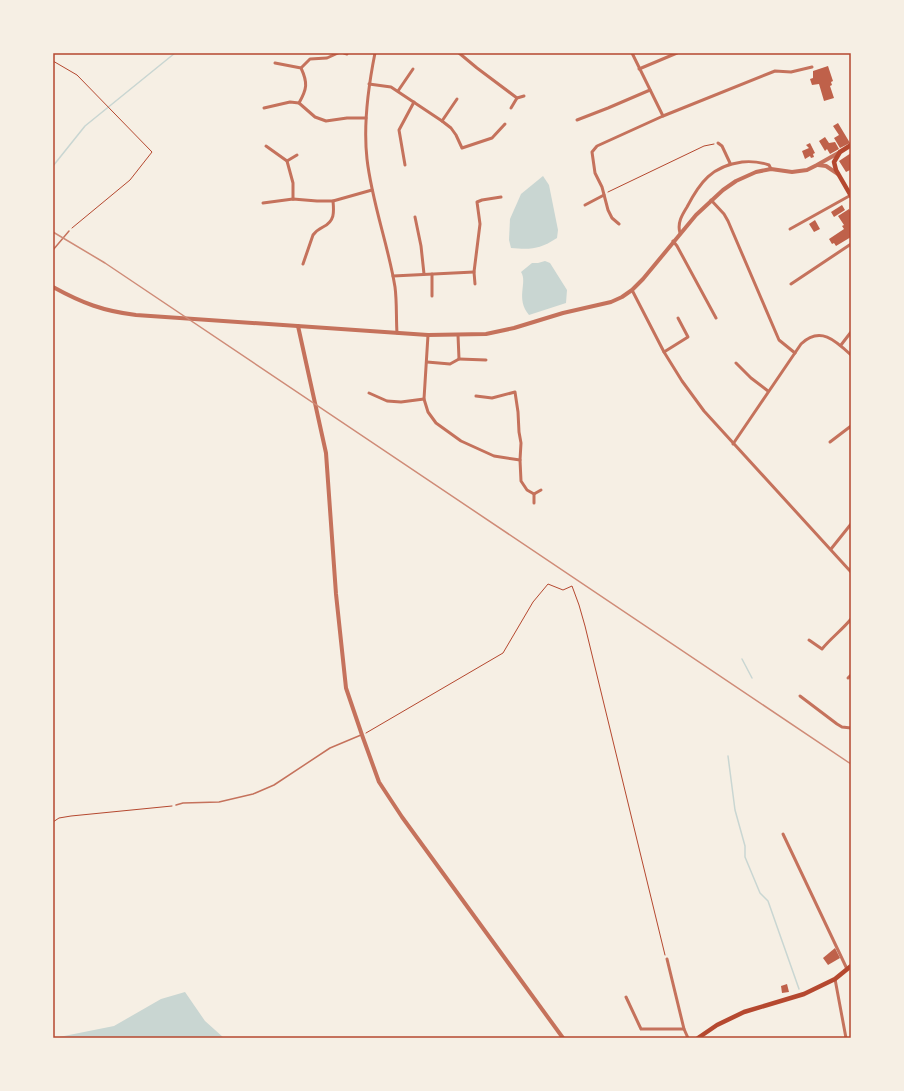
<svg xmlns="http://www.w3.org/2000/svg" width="904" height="1091" viewBox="0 0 904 1091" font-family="'DejaVu Sans',sans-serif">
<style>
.water{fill:#c9d6d2}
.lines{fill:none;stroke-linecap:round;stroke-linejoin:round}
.stream{stroke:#c9d6d2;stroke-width:1.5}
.building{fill:#bf614a}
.path{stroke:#b5482f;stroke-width:1}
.service{stroke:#c5725c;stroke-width:1.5}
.minor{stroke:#c5725c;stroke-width:3}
.tertiary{stroke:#c5725c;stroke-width:4}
.secondary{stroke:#b5482f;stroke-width:4.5}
.rail{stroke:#cf8b77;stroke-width:1.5}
.neatline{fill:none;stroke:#b5482f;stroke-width:1.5}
</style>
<rect width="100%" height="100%" fill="#f6efe4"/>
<g class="water">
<path d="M543 176 549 185 558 230 557 238C540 249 531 250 511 248L509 240 510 219 521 194Z"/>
<path d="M545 261 550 263 567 290 566 303 529 315C515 298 528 283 521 272L532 263H538Z"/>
<path d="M185 992 205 1021 224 1038H54L114 1026 161 999Z"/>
</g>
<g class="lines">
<g class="stream">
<path d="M53 166 85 126 175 53"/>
<path d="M742 659 752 678"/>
<path d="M728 756 735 810 745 846V857L760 893 768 901 799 989"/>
</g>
</g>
<g class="building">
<path d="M828 66 833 81 831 82 832 85 830 86 834 98 824 101 819 84 812 85 810 79 813 78V71Z"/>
<path d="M838 123 850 143 840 148 834 138 839 135 833 126Z"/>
<path d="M825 137 829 143 835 142 839 149 830 154 827 149 825 151 819 141Z"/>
<path d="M810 143 815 153 813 154 814 157 811 158 810 156 805 159 802 151 809 148 806 145Z"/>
<path d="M851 153V171L850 170 846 172 839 161Z"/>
<path d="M842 205 845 210 834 217 831 212Z"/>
<path d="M849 209 851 213V237L836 246 834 243 832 244 829 239 844 229 842 226 844 225 838 216Z"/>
<path d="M815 220 820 229 814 232 809 224Z"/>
<path d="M835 948 840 958 828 965 823 958Z"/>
<path d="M787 984 789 992 782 993 781 986Z"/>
</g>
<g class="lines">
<g class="path">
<path d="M53 61 77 75 152 152 130 180 72 228"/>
<path d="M608 192 704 146 714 144"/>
<path d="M366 733 503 653 533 602 548 584 563 590 572 586 579 605 585 626 665 955"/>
<path d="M53 822 59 818 71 816 172 806"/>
</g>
<g class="service">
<path d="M53 250 69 231"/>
<path d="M176 805 183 803 219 802 253 794 274 785 330 748 361 735"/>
</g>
<g class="minor">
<path d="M344 53 347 54"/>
<path d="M375 53C368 88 363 124 367 159 372 203 388 244 395 287 397 302 396 318 397 333"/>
<path d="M459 53 477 68 517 98"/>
<path d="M632 53 663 116"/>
<path d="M275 63 301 68C308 83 307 89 299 103"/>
<path d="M301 68 310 59 327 58 338 53"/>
<path d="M639 69 677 53"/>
<path d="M369 84 391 87 442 121 451 128 456 135 462 148 492 138 505 124"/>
<path d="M398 91 413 69"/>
<path d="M264 108 290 102 299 103 315 117 326 121 347 118H366"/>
<path d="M511 108 517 98 524 96"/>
<path d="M577 120 608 108 650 90"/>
<path d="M442 121 457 99"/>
<path d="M718 143 722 146 730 163"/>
<path d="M266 146 287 161 293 183V199"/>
<path d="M287 161 297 155"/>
<path d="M405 165 399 130 414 102"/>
<path d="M711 200 724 214 728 221 779 340 795 353"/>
<path d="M263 203 293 199 317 201H333L372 190"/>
<path d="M585 205 604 195"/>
<path d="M415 217 421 246 424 274"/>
<path d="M619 224 612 218 608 210 602 187 595 173 592 152 597 146 663 116 775 71 791 72 812 67"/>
<path d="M790 229 851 195"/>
<path d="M680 233C677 223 682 215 687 207 700 182 712 166 742 162 751 161 760 162 769 165L771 169"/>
<path d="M673 241 677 246 716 318"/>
<path d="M303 264 313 235C316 231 319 229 323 227 335 221 334 212 333 201"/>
<path d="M393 276 474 272"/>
<path d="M475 284 474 272 480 224 477 202 482 200 501 197"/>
<path d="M791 284 851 244"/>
<path d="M632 290 664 352 682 381 704 411 851 572"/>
<path d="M432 296V274"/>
<path d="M428 335 424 399 428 412 436 423 461 441 494 456 520 460"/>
<path d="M841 345 851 332"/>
<path d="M664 352 688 337 678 318"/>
<path d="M459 359 486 360"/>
<path d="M427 362 450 364 459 359 458 335"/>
<path d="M736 363 751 378 768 391"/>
<path d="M369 393 387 401 401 402 424 399"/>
<path d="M476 396 492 398 515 392 518 412 519 432 521 443 520 460 521 481 527 490 534 494V503"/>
<path d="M830 442 851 426"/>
<path d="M733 444 801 344C820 326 835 340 851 355"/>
<path d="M534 494 541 490"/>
<path d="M831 549 851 524"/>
<path d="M809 640 822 649C831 638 842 630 851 619"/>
<path d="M848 678 851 675"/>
<path d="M800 696 837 724 842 727 851 728"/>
<path d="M783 834 847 969"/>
<path d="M667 959 684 1029 688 1038"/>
<path d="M835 979 846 1038"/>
<path d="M626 997 641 1029H684"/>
</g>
<g class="tertiary">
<path d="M818 165 826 166 838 174"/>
<path d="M53 287C82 303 103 311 136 315L428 335 486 334 514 328 563 313 611 302 622 297 632 290 643 279 696 215 723 190 736 181 756 172 771 169 792 172 807 170 817 165 840 152"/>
<path d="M298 326 326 453 336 594 346 688 362 735 379 782 402 817 563 1038"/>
</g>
<g class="secondary">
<path d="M851 145 840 152 834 162 836 170 851 196"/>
<path d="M698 1038 717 1025 744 1012 804 994 835 979 851 966"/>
</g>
<path class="rail" d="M53 232 105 263 851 764"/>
</g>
<rect width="904" height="1091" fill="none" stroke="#f6efe4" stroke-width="108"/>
<rect x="54" y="54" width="796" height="983" class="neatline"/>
</svg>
